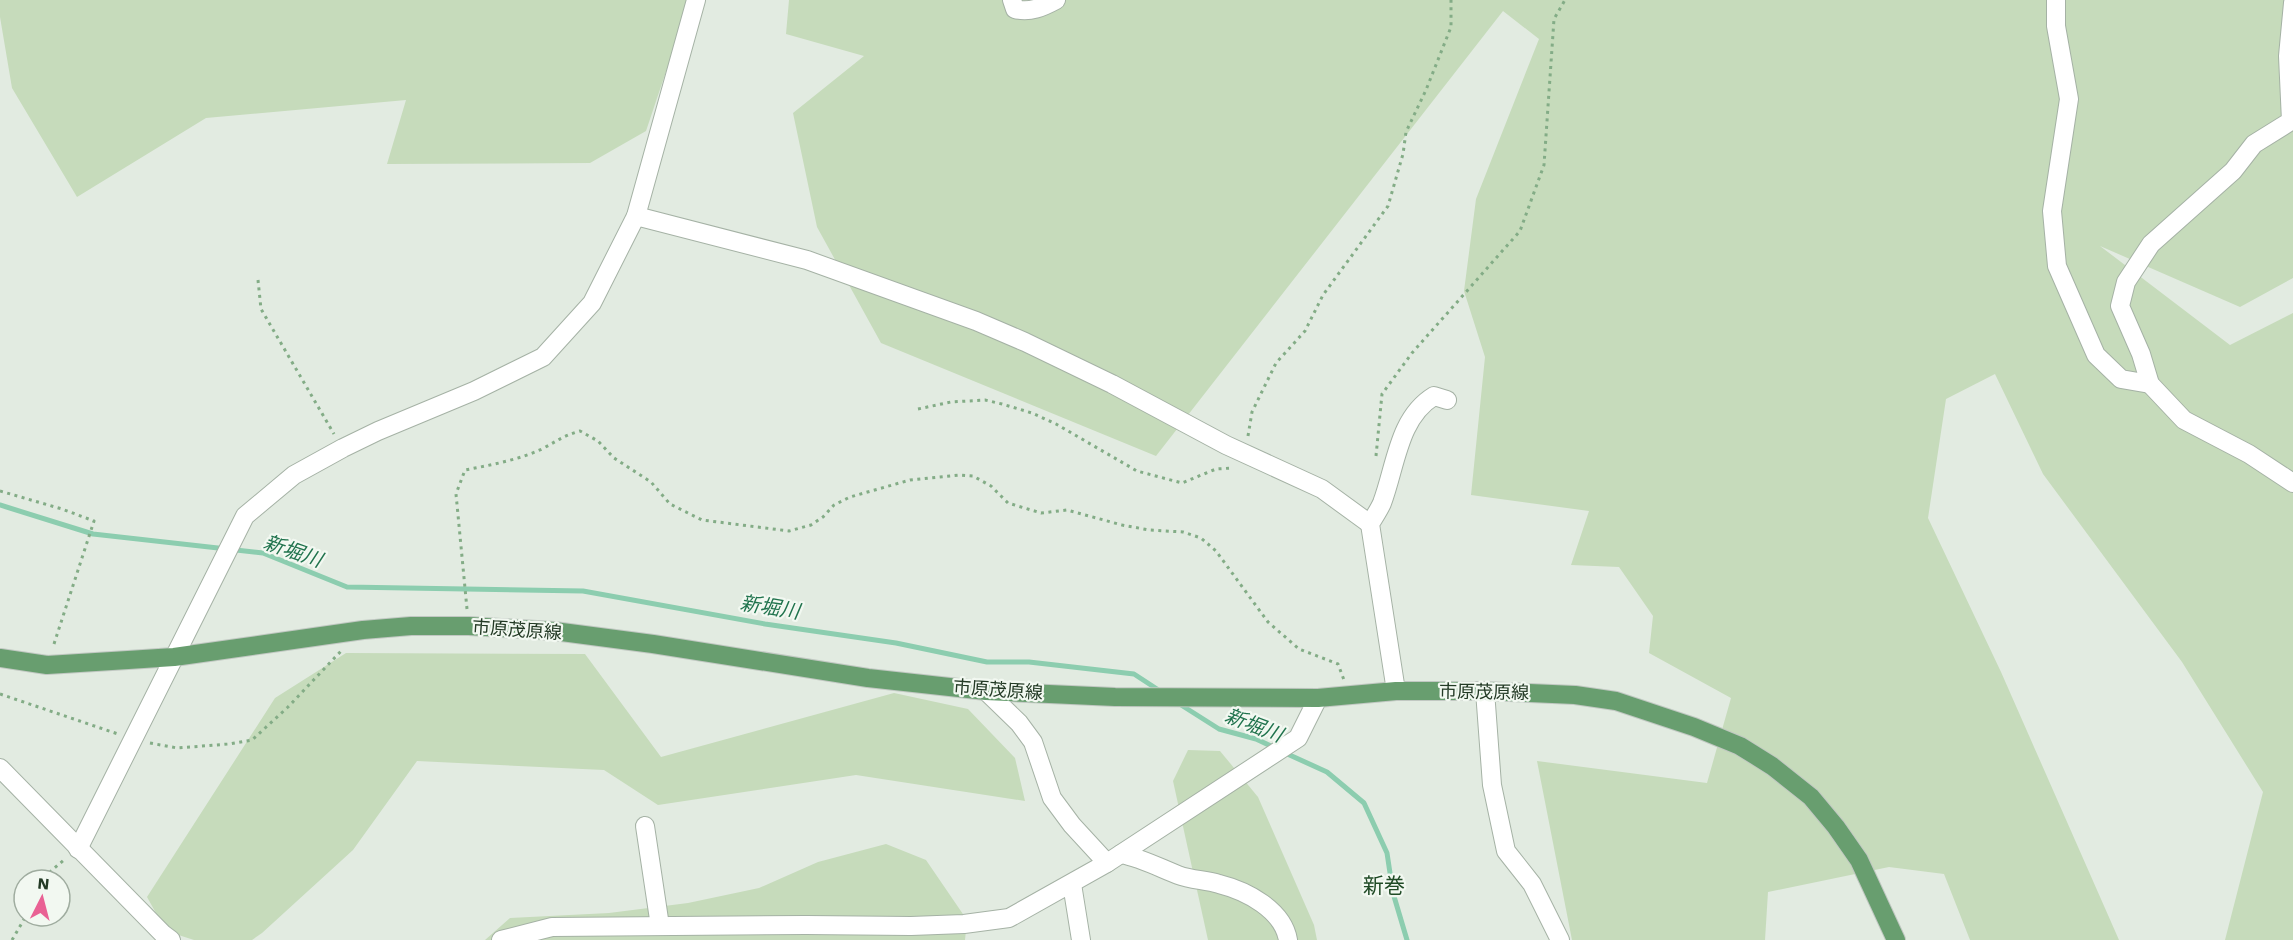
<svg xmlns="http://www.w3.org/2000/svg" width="2293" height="940" viewBox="0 0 2293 940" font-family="'Work Sans','Noto Sans JP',sans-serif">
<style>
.green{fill:#c6dbbb}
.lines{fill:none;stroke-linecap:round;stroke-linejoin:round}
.stream{stroke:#8ccdaf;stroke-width:5}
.minor-casing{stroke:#a5b2a5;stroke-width:20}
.major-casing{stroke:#c1c8c2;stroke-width:20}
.path{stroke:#83ac86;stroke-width:3;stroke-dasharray:3 4.5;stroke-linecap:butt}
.minor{stroke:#fff;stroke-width:18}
.major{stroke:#689e6f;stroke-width:18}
.labels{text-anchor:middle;stroke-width:4.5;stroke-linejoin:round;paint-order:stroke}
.street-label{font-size:18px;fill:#233a25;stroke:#f2f8f1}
.water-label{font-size:20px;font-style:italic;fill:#20734d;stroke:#f2f8f1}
.quarter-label{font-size:21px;fill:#204b26;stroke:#f2f8f1}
</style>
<rect width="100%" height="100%" fill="#e2ebe1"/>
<g class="green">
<path d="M0 0H690L646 131 590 163 387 164 406 100 206 118 77 197 12 88 0 17Z"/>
<path d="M789 0H2293V278L2240 307 2100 246 2230 345 2293 313V940H2225L2263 792 2182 662 2043 474 1995 374 1946 399 1928 518 2001 672 2119 940H1970L1944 874 1889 867 1768 892 1765 940H1572L1537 761 1707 783 1731 698 1649 653 1653 616 1619 567 1571 565 1589 511 1471 495 1485 357 1464 291 1476 199 1539 39 1503 11 1156 456 881 343 817 227 793 113 864 56 786 34Z"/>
<path d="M346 653 585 654 661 757 894 693 968 709 1015 758 1025 801 856 775 658 805 604 770 417 761 353 850 262 933 252 940H194L166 931 147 897 275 698Z"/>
<path d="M1188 750 1220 751 1258 797 1314 925 1317 940H1208L1173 781Z"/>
<path d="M886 844 926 860 967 920 965 940H485L510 918 609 913 688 903 759 888 818 862Z"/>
</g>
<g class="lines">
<g class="stream">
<path d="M0 505 93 534 263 553 347 587 583 591 765 624 896 643 987 662H1029L1134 674 1160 691"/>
<path d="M1178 703 1219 729 1256 739 1275 748"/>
<path d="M1283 752 1327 772 1364 803 1387 853 1393 893 1407 940"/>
</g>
<defs>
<g id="minor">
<path d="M1012 0 1015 9C1030 13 1043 7 1056 0"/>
<path d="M2056 0V26L2069 99 2052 211 2057 266 2096 355 2121 379 2150 384"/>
<path d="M2293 3 2288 56 2291 121 2254 144 2233 171 2151 244 2126 282 2120 306 2141 354 2150 384 2184 420 2249 454 2293 483"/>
<path d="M636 216 807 260 976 321 1025 342 1112 384 1226 445 1322 489 1370 524"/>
<path d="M986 691 1019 723 1033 742 1052 798 1072 825 1107 863"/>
<path d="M1396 691 1370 524C1374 517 1379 510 1382 503 1396 466 1398 418 1434 396L1447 400"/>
<path d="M1485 691 1492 785 1506 851 1532 884 1560 940"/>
<path d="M0 768 163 934 171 940"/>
<path d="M645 826 660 926"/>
<path d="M78 849 245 516 294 475 343 448 378 431 474 391 543 357 592 303 636 216 696 0"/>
<path d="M1121 854C1141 858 1158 867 1178 875 1191 880 1206 880 1219 884 1247 891 1283 910 1288 940"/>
<path d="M1072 884 1081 940"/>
<path d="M501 940 552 927 806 925 911 926 964 924 1009 918 1107 863 1298 738 1318 698"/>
</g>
<path id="major" d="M0 658 47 665 128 660 174 657 363 630 411 626H469L554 631 653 644 868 678 986 691 1115 697 1318 698 1396 691H1485L1575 695 1616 701 1694 727 1740 746 1772 766 1811 797 1836 827 1859 860 1896 940"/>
</defs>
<use href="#minor" class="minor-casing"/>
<use href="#major" class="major-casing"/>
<g class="path">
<path d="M258 280 261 309 334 434"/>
<path d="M918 409 951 402 985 400 1002 404 1032 413 1056 424 1137 471 1182 483 1216 469 1232 468"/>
<path d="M1248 436 1252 412 1276 363 1305 331 1323 295 1388 206 1403 154 1406 132 1426 90 1451 27V0"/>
<path d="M1376 456 1382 394 1412 353 1520 231 1544 165 1554 19 1565 0"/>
<path d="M0 491 62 509 94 521 53 647"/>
<path d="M467 609 456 494 465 470C491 465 518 460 542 449 555 442 565 435 580 431L598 441 614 458 651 482 670 504 702 520 789 531 811 525 823 517 834 505 850 497 910 480 959 475 973 476 991 486 1008 503 1041 513 1067 510 1122 525 1149 530 1183 532 1201 538 1216 551 1268 622 1299 649 1338 664 1344 680"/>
<path d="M0 694 118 734"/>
<path d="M150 743 177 748 229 744 252 740 288 707 342 650"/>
<path d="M47 880 51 871 65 859"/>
<path d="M12 940 26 916"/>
</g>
<use href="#minor" class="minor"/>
<use href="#major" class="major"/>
</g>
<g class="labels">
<g class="street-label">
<text transform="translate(517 630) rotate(4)" y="6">市原茂原線</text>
<text transform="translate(998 690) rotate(4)" y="6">市原茂原線</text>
<text transform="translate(1484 692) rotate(1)" y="6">市原茂原線</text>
</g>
<g class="water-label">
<text transform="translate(293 551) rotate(19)" y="7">新堀川</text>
<text transform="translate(770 607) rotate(9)" y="7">新堀川</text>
<text transform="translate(1254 725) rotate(21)" y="7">新堀川</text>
</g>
<g class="quarter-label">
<text x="1384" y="893">新巻</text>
</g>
</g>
<g transform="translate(42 898) rotate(6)"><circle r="28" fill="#f2f8f1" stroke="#9fac9f" stroke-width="1.5"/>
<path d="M0-4.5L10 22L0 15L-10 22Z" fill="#e96194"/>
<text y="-9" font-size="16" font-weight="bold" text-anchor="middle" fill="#233a25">N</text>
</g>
</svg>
